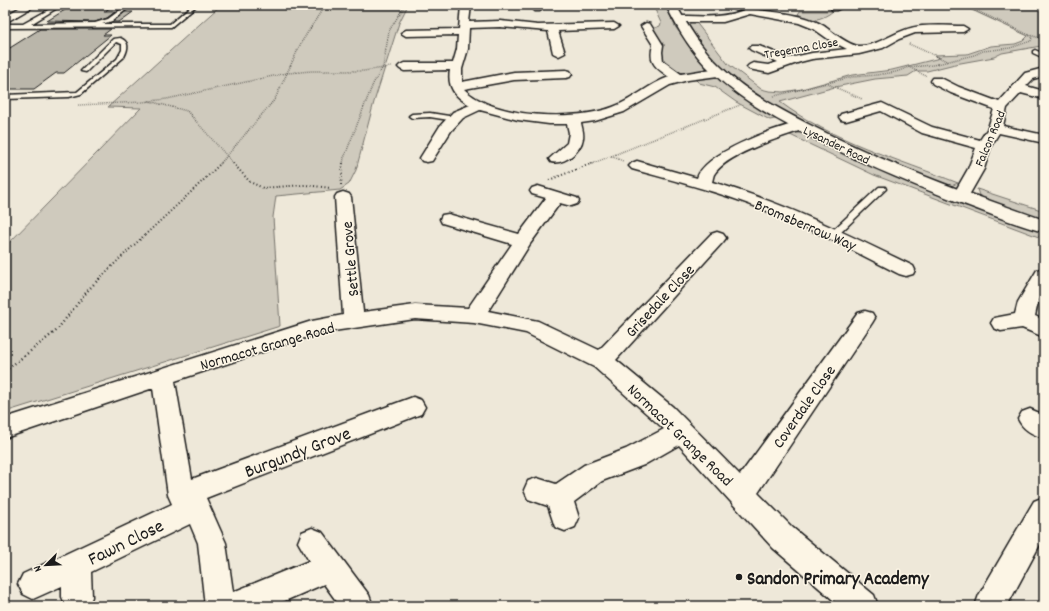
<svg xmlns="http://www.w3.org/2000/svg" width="1049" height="611" viewBox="0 0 1049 611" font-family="Dekko,sans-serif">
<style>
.green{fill:#cfcabd;stroke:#76736c}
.building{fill:#bab6aa;stroke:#1c1c1c}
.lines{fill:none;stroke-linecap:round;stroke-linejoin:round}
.service-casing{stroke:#1c1c1c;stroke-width:3}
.minor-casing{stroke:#1c1c1c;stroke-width:3}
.tertiary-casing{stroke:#1c1c1c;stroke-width:3}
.path-far2{stroke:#1c1c1c;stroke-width:1.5;stroke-dasharray:0.5 1.5;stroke-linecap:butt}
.path-far1{stroke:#1c1c1c;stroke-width:2;stroke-dasharray:1 2.5;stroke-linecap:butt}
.path{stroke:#1c1c1c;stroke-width:2.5;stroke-dasharray:1 3;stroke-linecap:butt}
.service{fill:#fcf5e5;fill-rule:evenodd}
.minor{fill:#fcf5e5;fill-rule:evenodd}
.tertiary{fill:#fcf5e5;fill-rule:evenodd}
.poi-dot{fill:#1c1c1c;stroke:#fcf5e5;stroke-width:1.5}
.labels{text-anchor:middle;stroke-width:3;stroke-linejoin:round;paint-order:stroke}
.far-street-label{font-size:13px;fill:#1c1c1c;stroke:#fcf5e5}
.street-label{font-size:16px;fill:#1c1c1c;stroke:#fcf5e5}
.near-street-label{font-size:19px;fill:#1c1c1c;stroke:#fcf5e5}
.near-poi-label{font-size:19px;font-weight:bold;fill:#1c1c1c;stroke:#fcf5e5;text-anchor:start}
</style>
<rect width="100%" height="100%" fill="#eee8d9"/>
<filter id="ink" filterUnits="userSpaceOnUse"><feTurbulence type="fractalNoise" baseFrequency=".025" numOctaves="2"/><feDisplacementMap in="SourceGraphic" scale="8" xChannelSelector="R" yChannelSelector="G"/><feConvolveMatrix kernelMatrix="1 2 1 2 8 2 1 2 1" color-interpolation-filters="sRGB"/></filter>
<g filter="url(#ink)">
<g class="green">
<path d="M221 5H408L399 23 374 102 356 170 349 184 340 190 276 196 273 217 280 326 5 412V247L141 108 108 107Z"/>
<path d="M653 5H665L676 28 707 68C691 77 668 75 658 56 655 49 654 37 652 29L660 26 661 23Z"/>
<path d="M961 5H1044V48L1041 46 1002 53 994 57 955 64 927 71H916L908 76 875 79 835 87 780 102C832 141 898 159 958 183L949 187 811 128 749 91 731 78 702 50 686 24 695 21 728 64 761 89 769 91 783 92 802 89 852 75 892 70 940 58 934 55 967 54 991 46 1015 44 1023 41 1028 36Z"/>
<path d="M800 11H833C823 20 808 22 795 19Z"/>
<path d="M711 76 720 79 779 118 770 120 736 102 715 87 699 83 694 78Z"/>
<path d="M797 133H805L1038 230 1044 235V239L874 175 788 134Z"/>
<path d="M977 189 1044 211V222L980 199Z"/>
</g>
<g class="building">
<path d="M73 5H114L104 12H115L107 18 95 22 47 21Z"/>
<path d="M125 12H133L119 22H112Z"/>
<path d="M40 29H111L103 35H111L64 73H56L34 89H5V51Z"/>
</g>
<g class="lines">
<defs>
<g id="service">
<path d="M57 5H62L31 24 95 23 108 19 127 5H132L112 21 102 24H170L192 5 196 6 171 27 5 28V24H23Z"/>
<path d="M120 38C130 42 128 49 124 57L81 94 69 97 5 99V95L77 92 117 59 122 50V44L116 42 86 72 81 71 113 39Z"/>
<path d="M1035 50 1044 54V58L1033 53V51Z"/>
<path d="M430 113 455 117 458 119 455 121 430 117 412 118 409 116 412 114Z"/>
<path d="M879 187H885L886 189 837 236H831L830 234 831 232Z"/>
</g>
<g id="minor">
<path d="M24 5H36L5 23V16Z"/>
<path d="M461 5H471L469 22 500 21 538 25 614 23 619 26 614 29 558 31 565 53 559 56 553 53 548 31 500 27 469 28 468 49 462 69V82L514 72 566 70 570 71 572 74 570 77 566 78 514 80 464 89C493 119 577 121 613 107 634 99 649 84 669 77 656 67 648 64 653 45L641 26 646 23 650 24 663 45 662 52 663 61 681 74 718 68 722 69 724 72 722 75 718 76 688 80 670 85 624 112 595 121 581 123C582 128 584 133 583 138 581 152 564 165 551 162L549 159 567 143 569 133 567 124H549L518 120 480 110 463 118 451 131 432 161 427 162 422 161 420 158 440 126 453 112 470 105C455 97 447 87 450 70L404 71 400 69 398 67 400 65 404 63H453L457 49 458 35 406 36 401 33 406 30 459 29Z"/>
<path d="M530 5H540L542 9 540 11H534Z"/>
<path d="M742 5H752L753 9C776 13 804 13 824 26 832 32 851 47 860 46 878 46 894 32 911 28 924 24 949 26 963 26L968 29 963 32 915 33 899 39 883 48 859 54 812 59 800 62 769 73 749 69 747 67 749 65 753 63 768 65 778 62 751 50 749 48 751 46H759L789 58 812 53 847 49 831 41 814 29 799 23 750 14 723 22H678L673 19C677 15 682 16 688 16 707 17 726 17 744 10Z"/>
<path d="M830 5H843C840 9 837 11 832 10Z"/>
<path d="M1044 68V76L1033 79 1026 86 1044 91V99L1021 93 1007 108 1003 126 1044 135V143L999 133 991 146 984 169 968 197 966 200 960 202 954 200 952 197 968 169 976 148 922 133 881 111 846 121 841 120 839 117 841 114 882 103 932 127 980 140 988 128 994 109 951 93 933 84 931 81 933 78H941L959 87 999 102 1025 73Z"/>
<path d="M800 122 805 123 807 126 805 129C782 137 729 153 715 173 713 175 713 179 712 182 782 202 847 234 913 266L915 270 913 274 906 276 899 274C854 251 809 227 762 209 720 192 675 181 632 169L629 166 632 163 637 161 697 178C705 152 775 128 800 122Z"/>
<path d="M538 186 577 198 579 201 577 204 571 206 560 203 530 244 488 311 538 321 599 350 711 234 717 232 723 234 726 238 723 242 616 360 673 407 740 475 858 313 865 311 872 313 875 318 872 323 758 493 793 528 874 595 878 606H840L773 548 679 445 644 465 602 481 574 502 579 518 575 527 565 531 555 527 548 506 528 499 524 490 528 481 537 478 556 484 584 465 626 449 664 429 594 367 526 333 474 323 415 319 320 333 175 381 192 479 413 397 421 400 425 407 421 414 206 498 226 543 233 592 309 561 298 542 302 532 312 528 322 532 369 595 373 606H340L324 584 273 606H205L198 543 190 524 91 572 92 597 88 606H66L62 597V586L33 599 23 594 18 584 23 574 172 504 168 495 153 388 5 438V418L312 321 343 315 335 197 337 194 343 192 349 194 351 197 363 312 415 305 468 308 512 244 442 223 440 219 442 215 448 214 519 234 546 198 532 194 530 191 532 188Z"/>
<path d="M1044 268V291L1038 302 1035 316 1044 320V337L1022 328 1001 331 994 328 991 323 994 318 1015 314 1018 302 1037 270Z"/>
<path d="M1030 409 1044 415V438C1033 435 1023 430 1018 419L1022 412Z"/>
<path d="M1044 497V537L1007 606H975L979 595 1034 501Z"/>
</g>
<path id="tertiary" d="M666 5H676C689 28 701 48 720 66 745 91 777 108 808 124 884 163 964 192 1044 220V232C1016 225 988 213 961 203 905 182 850 158 797 130 767 114 736 96 712 72 692 53 678 30 666 5Z"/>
</defs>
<use href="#service" class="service-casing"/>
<use href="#minor" class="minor-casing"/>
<use href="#tertiary" class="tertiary-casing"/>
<g class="path-far2">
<path d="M1029 35 1044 39"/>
<path d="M909 44 947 61"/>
<path d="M909 67 926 76"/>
<path d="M828 84 862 99"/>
<path d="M774 96 852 77 877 75 896 72 909 67 933 65 974 55 983 51 1010 48 1031 41 1032 38 1029 35 964 5"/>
<path d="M149 101 187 111 234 164"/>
<path d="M78 105 142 102 167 99 287 73 312 71H363L391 67"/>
<path d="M611 156 623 161"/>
<path d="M220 164 275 99 301 43 325 5"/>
<path d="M343 164 344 158 373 84 383 67 389 31 405 5"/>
<path d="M591 164 740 105"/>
</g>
<g class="path-far1">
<path d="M233 163 250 182 263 188 305 185 331 188"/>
<path d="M549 180 593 163"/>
<path d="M341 185 343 163"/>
<path d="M99 279C139 239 181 203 221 163"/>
</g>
<path class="path" d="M5 371 56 331 89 289 100 278"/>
<use href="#service" class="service"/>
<use href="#minor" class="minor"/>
<use href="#tertiary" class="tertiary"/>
</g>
</g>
<circle class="poi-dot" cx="739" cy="577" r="4"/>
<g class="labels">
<g class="far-street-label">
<text transform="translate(801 47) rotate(-10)" y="5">Tregenna Close</text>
<text transform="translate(989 138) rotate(-67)" y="5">Falcon Road</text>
<text transform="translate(837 144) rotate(26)" y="5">Lysander Road</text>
</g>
<g class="street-label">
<text transform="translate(806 224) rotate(23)" y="6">Bromsberrow Way</text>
<text transform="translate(349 259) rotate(-95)" y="6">Settle Grove</text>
<text transform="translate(659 300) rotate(-47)" y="6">Grisedale Close</text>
<text transform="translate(267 345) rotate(-16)" y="6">Normacot Grange Road</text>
<text transform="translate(803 406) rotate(-55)" y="6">Coverdale Close</text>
<text transform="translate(681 434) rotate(44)" y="6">Normacot Grange Road</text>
</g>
<g class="near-street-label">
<text transform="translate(297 451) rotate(-21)" y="7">Burgundy Grove</text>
<text transform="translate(125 541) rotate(-26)" y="7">Fawn Close</text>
</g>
<g class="near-poi-label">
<text x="747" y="584">Sandon Primary Academy</text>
</g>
</g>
<rect width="1049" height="611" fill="none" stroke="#fcf5e5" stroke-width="20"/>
<rect x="10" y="10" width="1029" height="591" fill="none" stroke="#1c1c1c" stroke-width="1.5" filter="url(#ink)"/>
<g transform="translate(46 565) rotate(246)" stroke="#fcf5e5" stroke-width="3" paint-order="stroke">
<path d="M0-3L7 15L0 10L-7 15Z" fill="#1c1c1c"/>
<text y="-6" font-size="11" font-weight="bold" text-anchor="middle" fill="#1c1c1c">N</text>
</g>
</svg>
